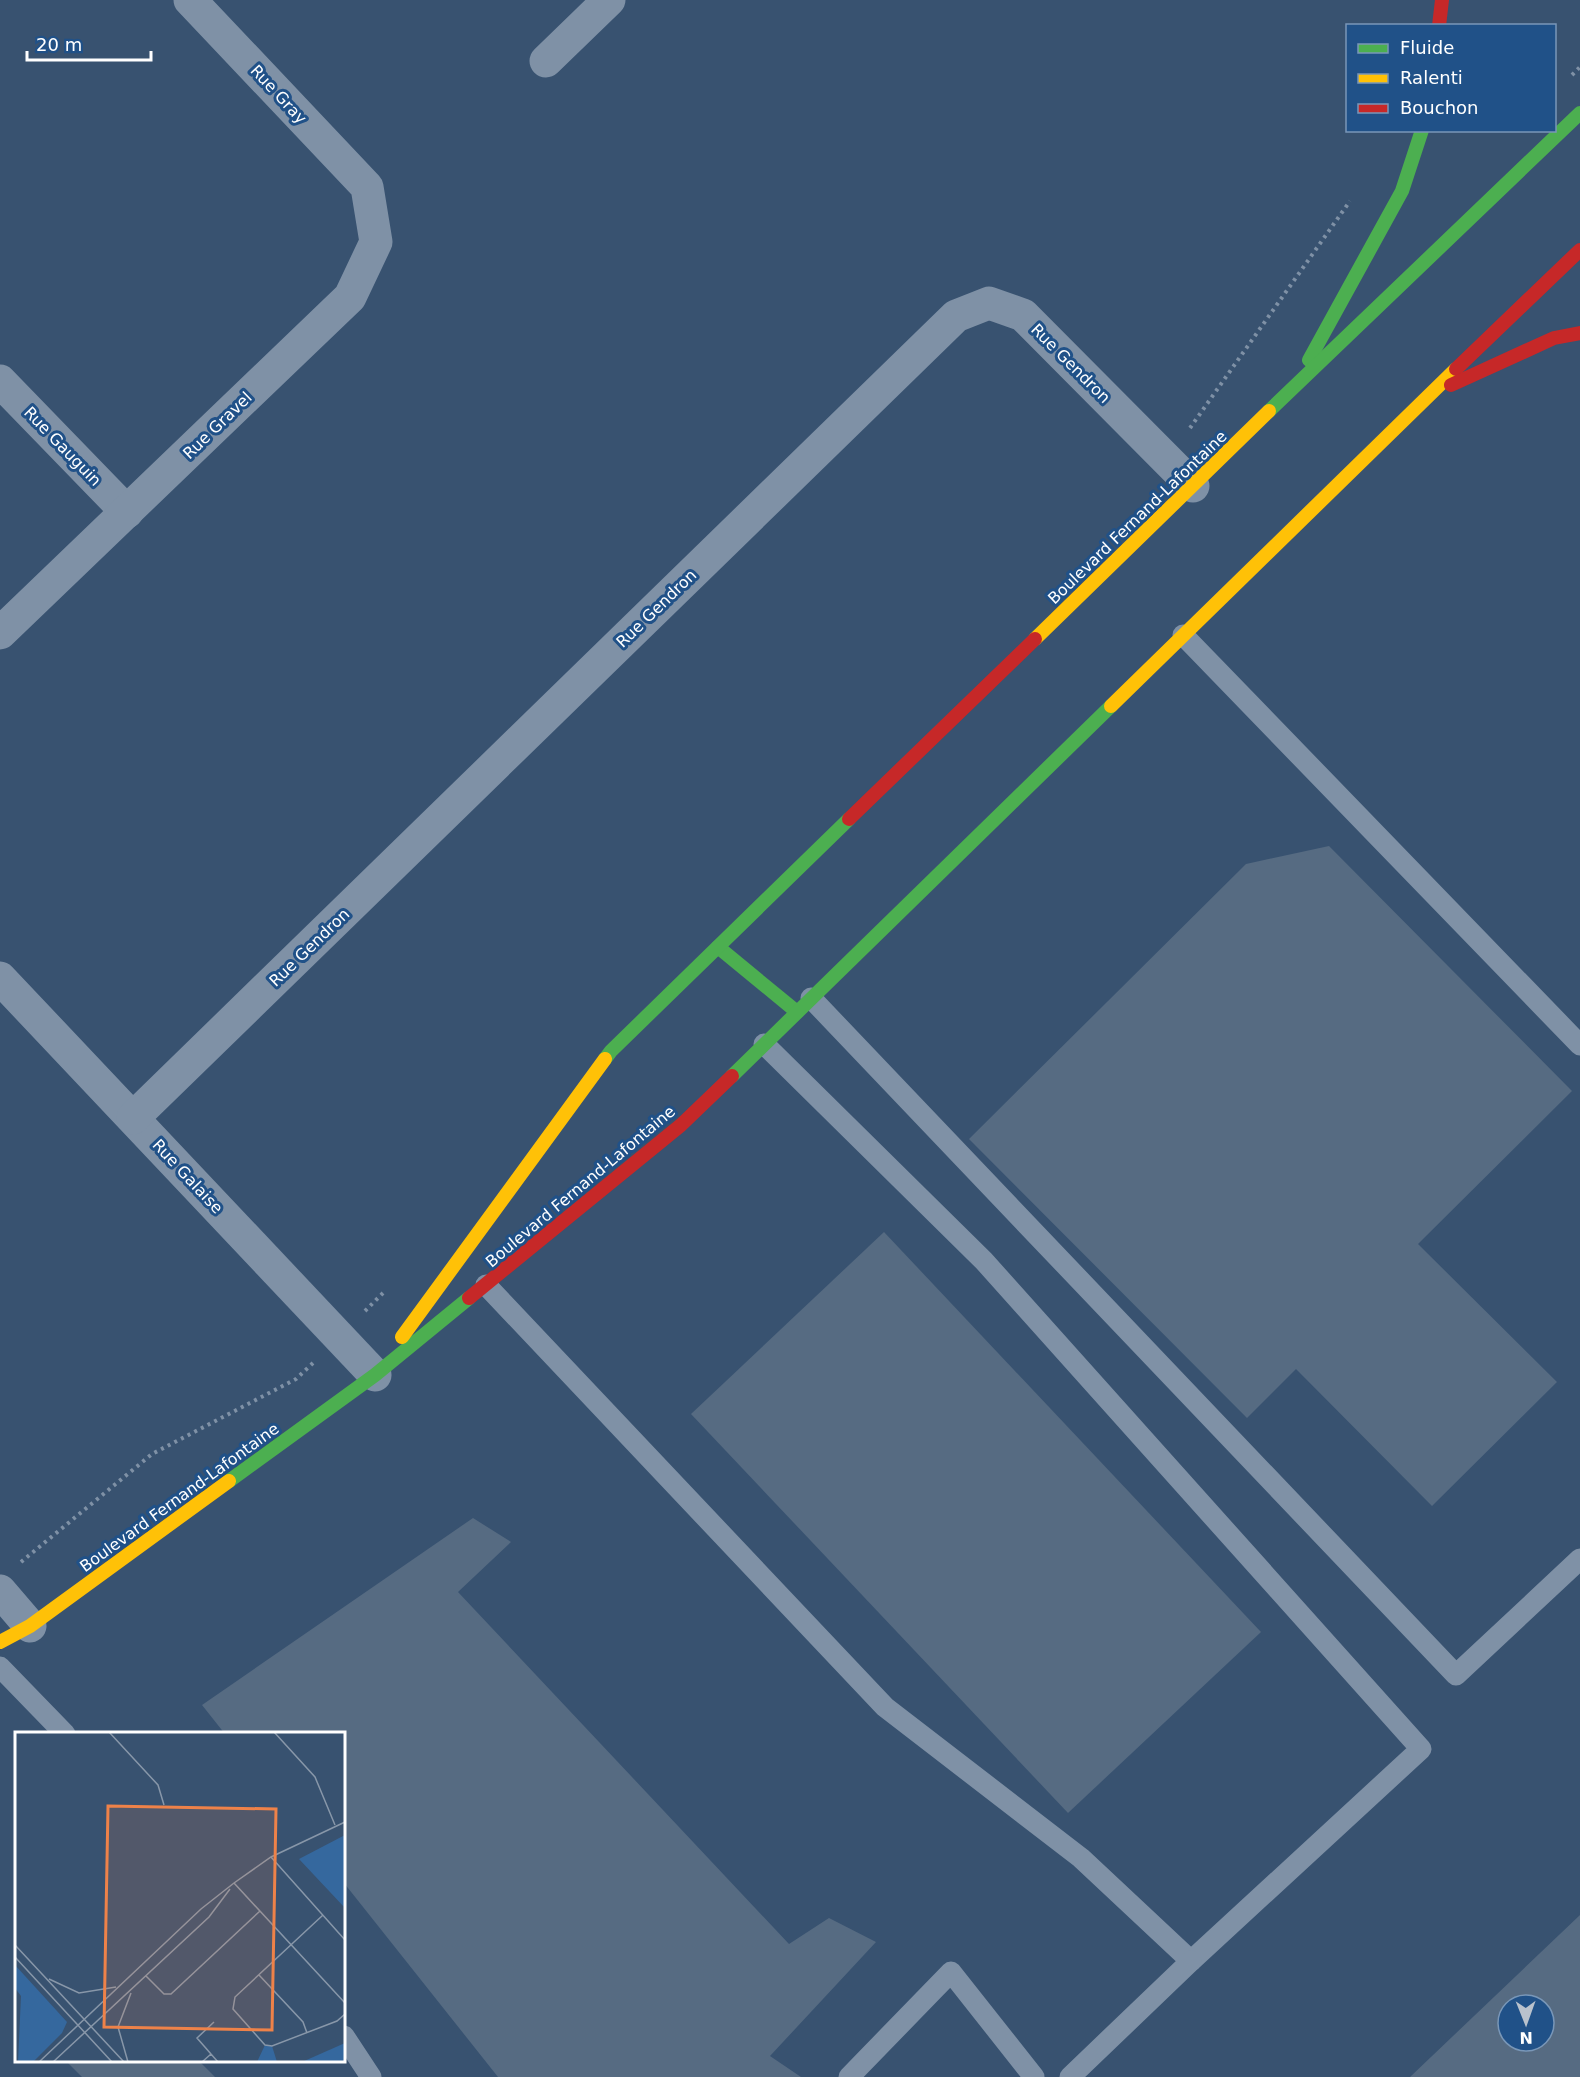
<svg xmlns="http://www.w3.org/2000/svg" width="1580" height="2077" viewBox="0 0 1580 2077" font-family="'DejaVu Sans',sans-serif">
<style>
.building{fill:#566b82;fill-rule:evenodd}
.lines{fill:none;stroke-linecap:round;stroke-linejoin:round}
.path{stroke:#7f91a6;stroke-width:4;stroke-dasharray:3 4.5;stroke-linecap:butt}
.lane{stroke:#7f91a6;stroke-width:21}
.street{stroke:#7f91a6;stroke-width:33}
.fast{stroke:#4caf50;stroke-width:14}
.slow{stroke:#ffc107;stroke-width:14}
.jam{stroke:#c62828;stroke-width:14}
.labels{text-anchor:middle;stroke-width:6;stroke-linejoin:round;paint-order:stroke}
.street-label{font-size:16px;fill:#fff;stroke:#205188}
.inset-road{fill:none;stroke:#8897a9;stroke-width:1.5}
.view{fill:#ee8249;fill-opacity:0.15;stroke:#ee8249;stroke-width:3}
.inset-edge{fill:none;stroke:#fff;stroke-width:3}
</style>
<rect width="100%" height="100%" fill="#385270"/>
<g class="building">
<path d="M1329 846 1572 1091 1418 1244 1557 1382 1432 1506 1296 1369 1247 1418 969 1139 1246 864Z"/>
<path d="M884 1232 1261 1632 1068 1813 691 1414Z"/>
<path d="M473 1518 511 1542 458 1592 789 1944 829 1918 876 1942 770 2056 801 2077H498L344 1883V1734H225L202 1705Z"/>
<path d="M1580 1915V2077H1410ZM1508 2005H1544V2041H1508Z"/>
<path d="M65 2060H198L215 2077H82Z"/>
</g>
<g class="lines">
<g class="path">
<path d="M1572 75 1580 67"/>
<path d="M1190 428 1350 201"/>
<path d="M365 1311 383 1293"/>
<path d="M21 1562 152 1454 296 1379 313 1363"/>
</g>
<g class="lane">
<path d="M1183 635 1580 1045"/>
<path d="M811 998 1456 1675 1580 1559"/>
<path d="M486 1285 885 1707 1081 1858 1191 1961 1421 1749 984 1261 764 1044"/>
<path d="M0 1667 65 1734"/>
<path d="M344 2036 371 2077"/>
<path d="M849 2077 951 1972 1034 2077"/>
<path d="M1070 2077 1191 1961"/>
</g>
<g class="street">
<path d="M546 61 609 0"/>
<path d="M0 381 127 512"/>
<path d="M0 633 350 297 376 242 367 187 190 0"/>
<path d="M0 978 375 1375"/>
<path d="M133 1118 956 316 989 303 1023 315 1193 486"/>
<path d="M0 1591 30 1626"/>
</g>
<g class="fast">
<path d="M1309 360 1402 191 1422 130"/>
<path d="M1269 411 1580 113"/>
<path d="M718 947 797 1012"/>
<path d="M605 1059 611 1051 849 819"/>
<path d="M732 1076 1111 706"/>
<path d="M229 1481 375 1375 469 1298"/>
</g>
<g class="slow">
<path d="M1035 639 1269 411"/>
<path d="M1111 706 1456 369"/>
<path d="M402 1337 605 1059"/>
<path d="M0 1642 30 1626 229 1481"/>
</g>
<g class="jam">
<path d="M1439 26 1442 0"/>
<path d="M1456 369 1580 250"/>
<path d="M1451 385 1554 338 1580 333"/>
<path d="M849 819 1035 639"/>
<path d="M469 1298 681 1125 732 1076"/>
</g>
</g>
<g class="labels">
<g class="street-label">
<text transform="translate(279 94) rotate(47)" y="6">Rue Gray</text>
<text transform="translate(1071 363) rotate(45)" y="6">Rue Gendron</text>
<text transform="translate(217 425) rotate(-44)" y="6">Rue Gravel</text>
<text transform="translate(63 446) rotate(46)" y="6">Rue Gauguin</text>
<text transform="translate(1137 517) rotate(-44)" y="6">Boulevard Fernand-Lafontaine</text>
<text transform="translate(656 608) rotate(-44)" y="6">Rue Gendron</text>
<text transform="translate(309 947) rotate(-44)" y="6">Rue Gendron</text>
<text transform="translate(188 1176) rotate(47)" y="6">Rue Galaise</text>
<text transform="translate(580 1186) rotate(-40)" y="6">Boulevard Fernand-Lafontaine</text>
<text transform="translate(179 1497) rotate(-36)" y="6">Boulevard Fernand-Lafontaine</text>
</g>
</g>
<g transform="translate(15 1732)">
<rect width="330" height="330" fill="#385270"/>
<path d="M330 103V176L284 127ZM0 233 52 290 47 301 18 330H3L6 264 0 256ZM330 311V330H287ZM250 313 257 314 262 330H242Z" fill="#35689e"/>
<path class="inset-road" d="M94 0 143 53 149 73M259 0 300 45 320 93M256 125 330 208M219 151 330 271M308 183 220 265 218 277 250 313 257 314 322 289 330 282M0 213 109 330M0 225 97 330M244 243 288 290 292 301M131 244 149 262H156L245 179M34 247 64 261 101 255M196 322 182 306 199 290M24 330 186 177 219 151 256 125 330 90M38 330 194 185 215 157M53 330H78M113 330 103 295 116 261M187 330 196 322 203 330"/>
<path class="view" d="M93 74 261 77 257 298 89 295Z"/>
<rect width="330" height="330" class="inset-edge"/>
</g>
<rect x="1346" y="24" width="210" height="108" fill="#205188" stroke="#7997b8" stroke-width="1.5"/>
<rect x="1358" y="44" width="30" height="9" fill="#4caf50" stroke="#7997b8" stroke-width="1.5"/>
<text x="1400" y="54" font-size="18" fill="#ffffff">Fluide</text>
<rect x="1358" y="74" width="30" height="9" fill="#ffc107" stroke="#7997b8" stroke-width="1.5"/>
<text x="1400" y="84" font-size="18" fill="#ffffff">Ralenti</text>
<rect x="1358" y="104" width="30" height="9" fill="#c62828" stroke="#7997b8" stroke-width="1.5"/>
<text x="1400" y="114" font-size="18" fill="#ffffff">Bouchon</text>
<g transform="translate(1526 2023) rotate(179)"><circle r="28" fill="#205188" stroke="#7997b8" stroke-width="1.5"/>
<path d="M0-4.5L10 22L0 15L-10 22Z" fill="#b9c2cd"/>
<text y="-9" font-size="16" font-weight="bold" text-anchor="middle" fill="#ffffff">N</text>
</g>
<path d="M27 51v9h124v-9" fill="none" stroke="#ffffff" stroke-width="3"/>
<text x="36" y="51" font-size="18" fill="#ffffff" stroke="#205188" stroke-width="4.5" paint-order="stroke">20 m</text>
</svg>
